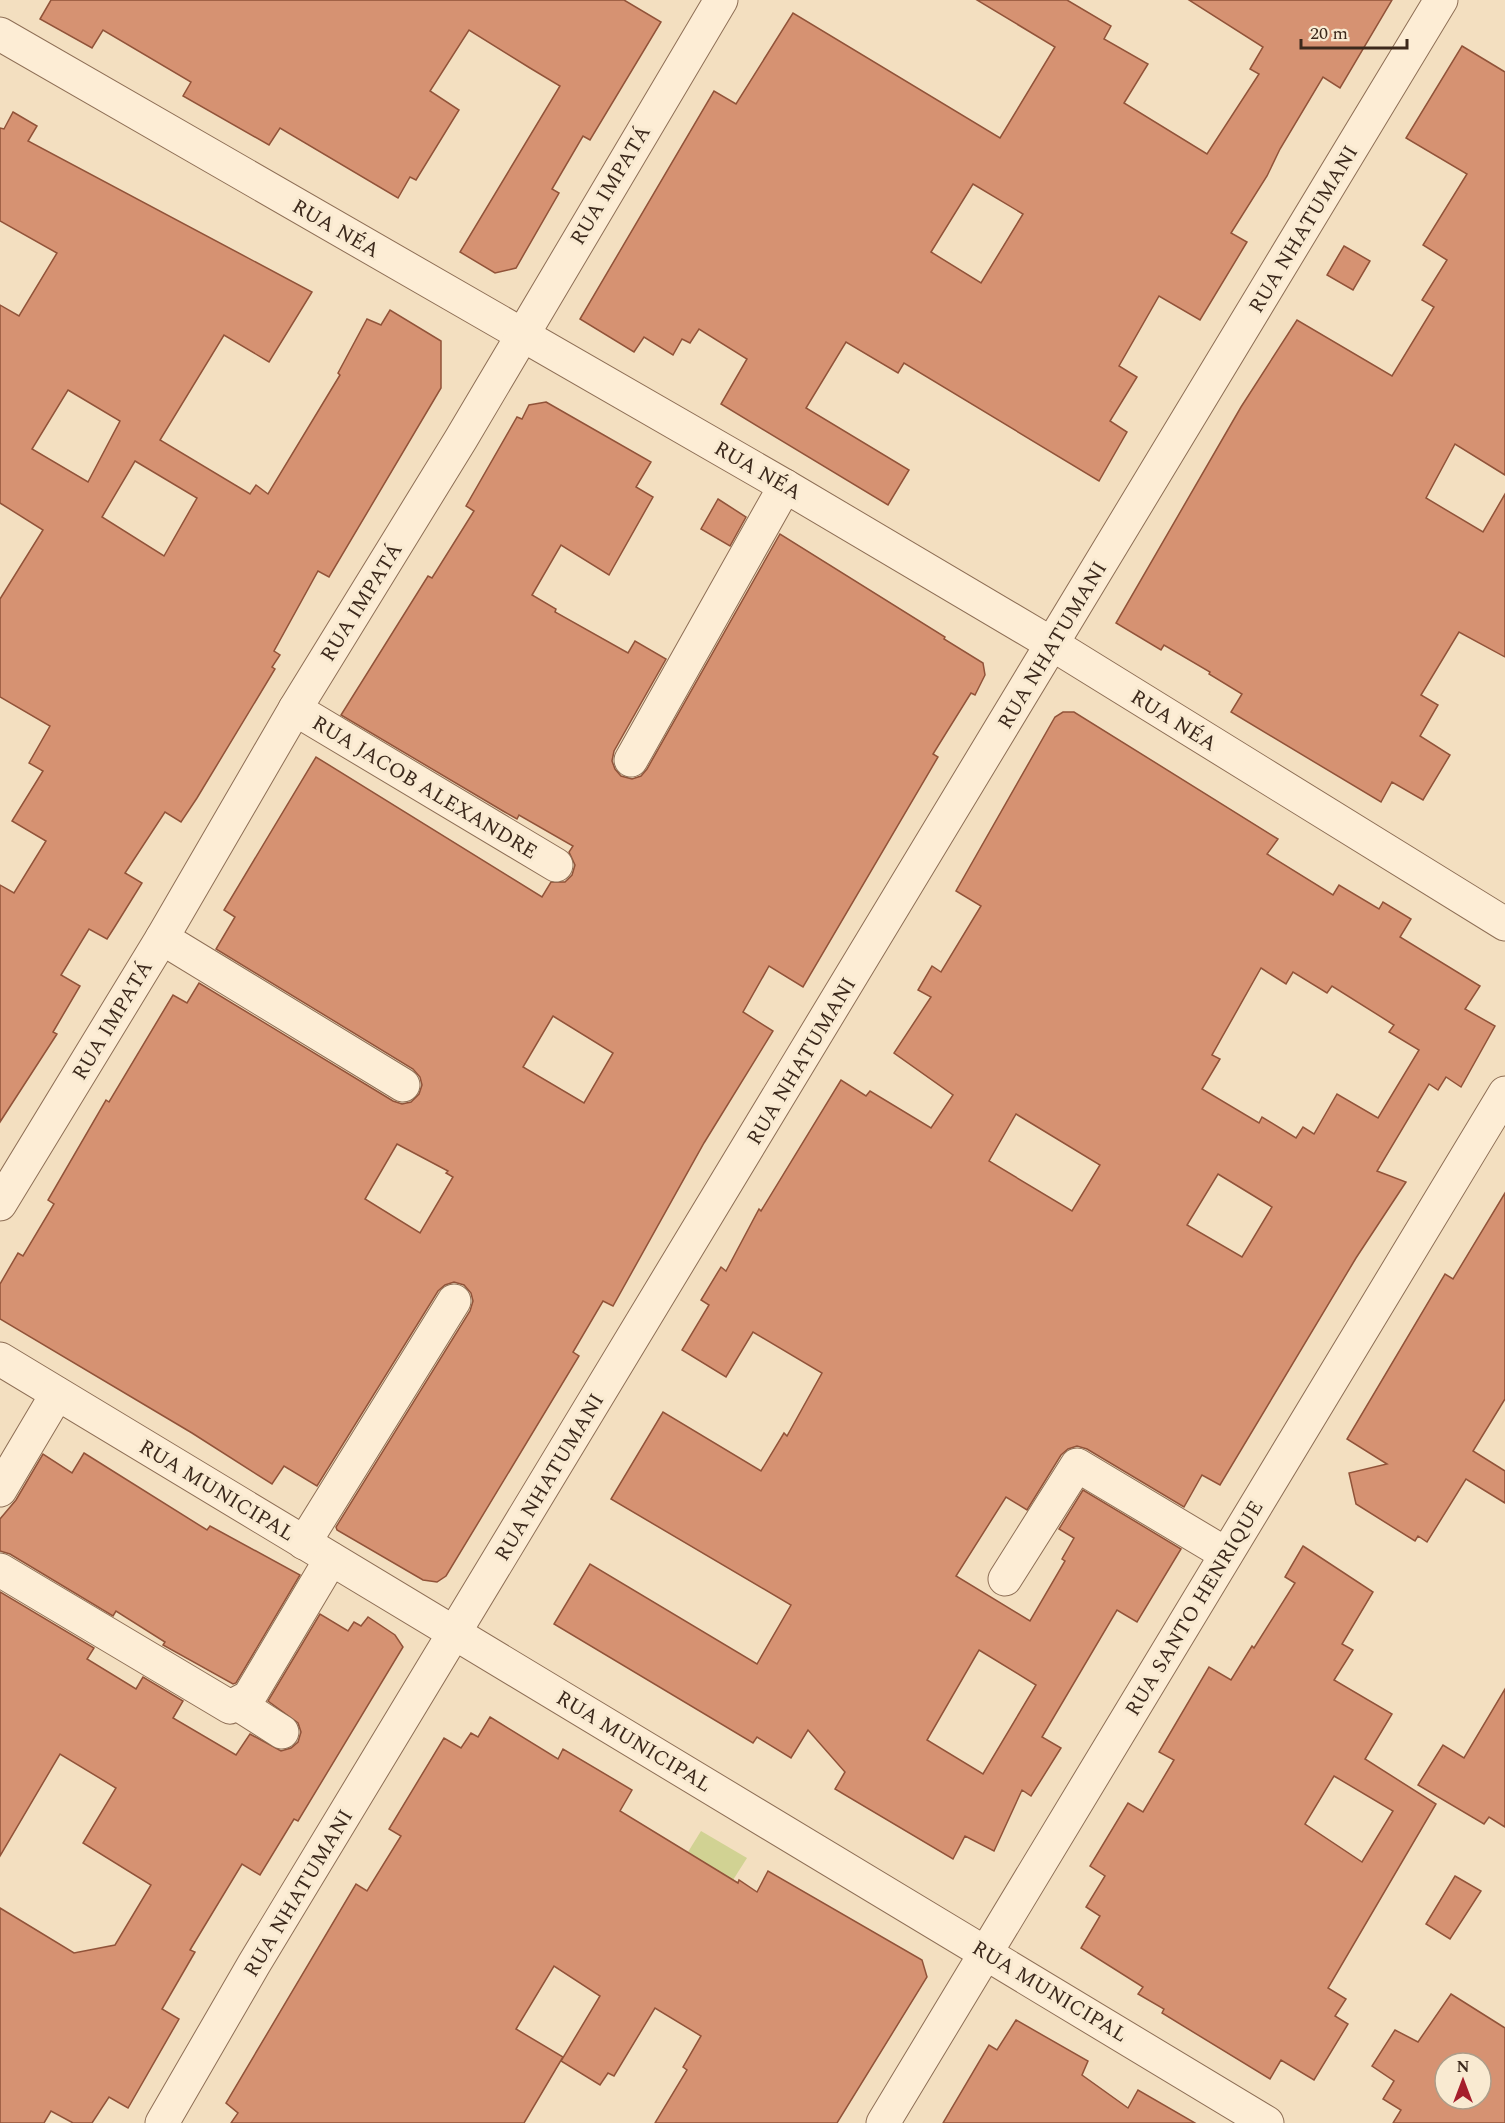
<svg xmlns="http://www.w3.org/2000/svg" width="1505" height="2123" viewBox="0 0 1505 2123" font-family="Spectral,serif">
<style>
.green{fill:#d1d293}
.building{fill:#d69272;stroke:#915339;stroke-width:1.5;fill-rule:evenodd}
.lines{fill:none;stroke-linecap:round;stroke-linejoin:round}
.minor-casing{stroke:#8e6f56;stroke-width:35}
.minor{stroke:#fdedd5;stroke-width:33}
.labels{text-anchor:middle;stroke-width:6;stroke-linejoin:round;paint-order:stroke}
.street-label{font-size:21px;fill:#3c291c;stroke:#f9ead1}
</style>
<rect width="100%" height="100%" fill="#f3dfc0"/>
<path class="green" d="M701 1831 747 1858 733 1880 688 1852Z"/>
<g class="building">
<path d="M51 0H624L661 22 590 140 583 136 552 189 559 193 516 268 495 273 460 252 560 86 530 68 469 30 430 91 459 110 416 180 410 177 398 198 280 128 269 145 183 96 191 82 103 30 92 48 40 19Z"/>
<path d="M977 0H1067L1111 26 1104 39 1148 64 1124 103 1207 154 1259 74 1250 69 1263 47 1189 0H1392L1340 88 1323 77 1280 149 1267 176 1231 233 1247 242 1200 320 1159 296 1119 366 1137 377 1110 421 1127 432 1099 481 904 363 898 373 846 342 806 408 909 470 888 505 721 404 747 359 699 329 690 343 682 339 673 355 644 337 634 352 580 319 714 91 736 104 793 13 1000 138 1055 47ZM973 184 1023 214 981 283 931 252Z"/>
<path d="M1462 46 1505 72V475L1455 444 1426 498 1483 532 1505 494V657L1459 632 1421 695 1438 705 1420 736 1450 755 1423 800 1392 782 1381 802 1231 712 1242 694 1209 674 1210 672 1164 645 1161 650 1116 623 1241 407 1297 320 1392 376 1434 307 1422 300 1447 260 1423 245 1467 174 1406 138Z"/>
<path d="M13 112 37 126 28 141 312 292 269 362 224 335 160 440 250 494 256 485 268 494 340 375 338 373 367 319 381 325 390 310 441 341V388L329 577 318 571 274 651 280 655 272 667 275 669 197 798 181 822 165 812 125 873 142 883 114 928 107 939 89 929 61 975 80 986 53 1032 57 1034 0 1122V885L14 893 46 841 12 821 43 771 29 763 50 726 0 697V599L43 530 0 503V305L19 316 57 253 0 221V128L4 129ZM68 390 120 421 88 482 32 449ZM135 461 197 498 164 556 102 517Z"/>
<path d="M1344 246 1370 261 1353 290 1327 275Z"/>
<path d="M546 402 651 462 636 487 653 497 609 575 561 545 532 595 556 609 555 612 628 653 635 641 666 659 614 751 612 761 615 769 621 776 632 779 641 776 647 769 780 534 945 637 944 639 983 663 985 675 975 695 971 693 933 754 938 757 803 987 769 966 743 1012 773 1031 704 1143 613 1306 603 1301 573 1352 579 1356 446 1576 437 1582 423 1580 337 1530 336 1527 470 1311 473 1301 471 1293 464 1285 454 1282 445 1285 438 1291 317 1486 284 1466 272 1484 192 1433 0 1319V1284L18 1253 23 1256 54 1204 48 1200 106 1100 109 1102 173 995 187 1003 199 983 393 1101 402 1104 411 1102 419 1094 422 1085 420 1077 413 1069 216 949 235 917 224 910 316 757 542 897 551 882H565L572 875 575 865 569 852 573 846 519 815 517 819 503 811 341 715 428 576 432 578 474 511 466 506 517 417 522 419 529 405ZM553 1016 613 1053 584 1103 523 1067ZM397 1144 448 1171 446 1173 453 1177 420 1233 365 1199Z"/>
<path d="M718 499 746 517 730 546 701 529Z"/>
<path d="M1063 712H1074L1278 839 1267 854 1333 895 1339 885 1379 909 1383 902 1411 919 1400 937 1480 986 1465 1009 1495 1026 1461 1087 1446 1077 1438 1090 1429 1084 1377 1171 1406 1182 1356 1258 1220 1485 1202 1475 1184 1507 1087 1449 1077 1446 1068 1449 1061 1455 1027 1510 1006 1497 956 1576 1030 1621 1065 1561 1062 1559 1074 1538 1059 1529 1083 1490 1181 1549 1137 1622 1117 1610 1042 1737 1061 1748 1031 1796 1022 1790 994 1851 965 1836 953 1859 835 1789 845 1772 808 1730 791 1758 757 1737 753 1743 554 1624 590 1564 757 1664 791 1605 611 1499 663 1412 761 1471 784 1433 787 1436 822 1373 753 1332 726 1377 682 1350 709 1305 701 1300 721 1267 726 1271 759 1209 761 1211 841 1080 866 1096 870 1091 931 1128 953 1095 894 1053 931 997 918 990 932 966 941 972 981 906 956 891 1055 717ZM1261 968 1286 984 1293 972 1327 993 1332 986 1394 1025 1389 1032 1419 1050 1378 1118 1337 1094 1314 1134 1303 1127 1296 1138 1262 1117 1259 1123 1202 1089 1220 1059 1212 1055ZM1016 1114 1100 1165 1072 1211 989 1161ZM1218 1174 1272 1207 1242 1257 1187 1225ZM979 1650 1036 1685 983 1774 927 1740Z"/>
<path d="M1505 1193V1399L1473 1451 1505 1471V1503L1466 1479 1427 1542 1418 1536 1415 1541 1356 1504 1349 1473 1387 1464 1347 1439 1445 1274 1453 1279Z"/>
<path d="M84 1453 207 1530 210 1526 300 1575 236 1683 233 1684 163 1645 165 1642 116 1611 113 1616 10 1554 0 1551V1519L16 1500 43 1454 72 1473Z"/>
<path d="M1303 1546 1373 1592 1342 1644 1353 1650 1334 1680 1392 1714 1365 1759 1436 1804 1328 1988 1346 1999 1335 2016 1348 2024 1314 2080 1281 2060 1270 2079 1162 2013 1164 2009 1138 1994 1143 1987 1081 1948 1100 1916 1086 1907 1105 1876 1090 1866 1128 1803 1143 1812 1174 1760 1159 1752 1209 1667 1231 1680 1252 1646 1254 1648 1295 1583 1285 1577ZM1334 1776 1393 1811 1362 1862 1305 1824Z"/>
<path d="M0 1592 94 1648 87 1659 136 1689 143 1677 183 1701 173 1718 236 1755 250 1734 281 1751 291 1748 298 1742 301 1732 298 1723 268 1701 320 1614 348 1631 354 1622 361 1626 368 1617 395 1635 403 1647 298 1821 294 1819 260 1875 242 1864 190 1950 195 1952 162 2009 179 2019 128 2108 109 2097 92 2123H73L51 2111 44 2123H0V1908L74 1953 115 1945 151 1885 83 1843 116 1788 60 1754 0 1856Z"/>
<path d="M1505 1689V1827L1489 1817 1484 1824 1418 1785 1443 1745 1464 1758Z"/>
<path d="M490 1717 558 1759 563 1749 632 1790 620 1811 738 1883 739 1880 757 1892 768 1871 922 1960 927 1977 837 2123H655L687 2070 683 2067 701 2036 655 2008 614 2076 608 2073 600 2085 561 2061 600 1996 554 1966 516 2029 563 2057 524 2123H231L238 2113 226 2103 356 1884 367 1891 401 1836 389 1829 444 1738 461 1748 471 1733 478 1737Z"/>
<path d="M1455 1876 1481 1891 1450 1939 1426 1924Z"/>
<path d="M1451 1994 1505 2028V2123H1393L1401 2110 1383 2099 1394 2081 1372 2066 1395 2030 1418 2042ZM1445 2063H1481V2099H1445Z"/>
<path d="M1016 2020 1088 2061 1082 2075 1128 2108 1138 2090 1195 2123H943L989 2045 997 2050Z"/>
</g>
<g class="lines">
<defs>
<g id="minor">
<path d="M0 34 785 486 1052 644 1505 924"/>
<path d="M295 709 556 865"/>
<path d="M631 760 785 486"/>
<path d="M162 938 403 1085"/>
<path d="M0 1204 162 938 295 709 461 439 721 0"/>
<path d="M0 1359 1267 2123"/>
<path d="M0 1490 57 1394"/>
<path d="M304 1543 454 1301"/>
<path d="M0 1570 230 1707 249 1697 331 1559"/>
<path d="M1005 1579 1077 1465 1226 1554"/>
<path d="M238 1704 282 1732"/>
<path d="M162 2123 254 1964 1441 0"/>
<path d="M883 2123 1505 1093"/>
</g>
</defs>
<use href="#minor" class="minor-casing"/>
<use href="#minor" class="minor"/>
</g>
<g class="labels">
<g class="street-label">
<text transform="translate(610 185) rotate(-59)" y="7">RUA IMPATÁ</text>
<text transform="translate(336 228) rotate(30)" y="7">RUA NÉA</text>
<text transform="translate(1303 229) rotate(-59)" y="7">RUA NHATUMANI</text>
<text transform="translate(758 470) rotate(30)" y="7">RUA NÉA</text>
<text transform="translate(361 602) rotate(-58)" y="7">RUA IMPATÁ</text>
<text transform="translate(1052 645) rotate(-59)" y="7">RUA NHATUMANI</text>
<text transform="translate(1174 720) rotate(32)" y="7">RUA NÉA</text>
<text transform="translate(425 787) rotate(31)" y="7">RUA JACOB ALEXANDRE</text>
<text transform="translate(112 1020) rotate(-59)" y="7">RUA IMPATÁ</text>
<text transform="translate(801 1061) rotate(-59)" y="7">RUA NHATUMANI</text>
<text transform="translate(549 1477) rotate(-59)" y="7">RUA NHATUMANI</text>
<text transform="translate(217 1490) rotate(31)" y="7">RUA MUNICIPAL</text>
<text transform="translate(1194 1608) rotate(-59)" y="7">RUA SANTO HENRIQUE</text>
<text transform="translate(634 1741) rotate(31)" y="7">RUA MUNICIPAL</text>
<text transform="translate(298 1893) rotate(-59)" y="7">RUA NHATUMANI</text>
<text transform="translate(1050 1991) rotate(31)" y="7">RUA MUNICIPAL</text>
</g>
</g>
<g transform="translate(1463 2081)"><circle r="28" fill="#f9ead1" stroke="#ad9d89" stroke-width="1.5"/>
<path d="M0-4.5L10 22L0 15L-10 22Z" fill="#a51e2c"/>
<text y="-9" font-size="16" font-weight="bold" text-anchor="middle" fill="#3c291c">N</text>
</g>
<path d="M1301 39v9h106v-9" fill="none" stroke="#3c291c" stroke-width="3"/>
<text x="1310" y="39" font-size="18" fill="#3c291c" stroke="#f9ead1" stroke-width="4.5" paint-order="stroke">20 m</text>
</svg>
